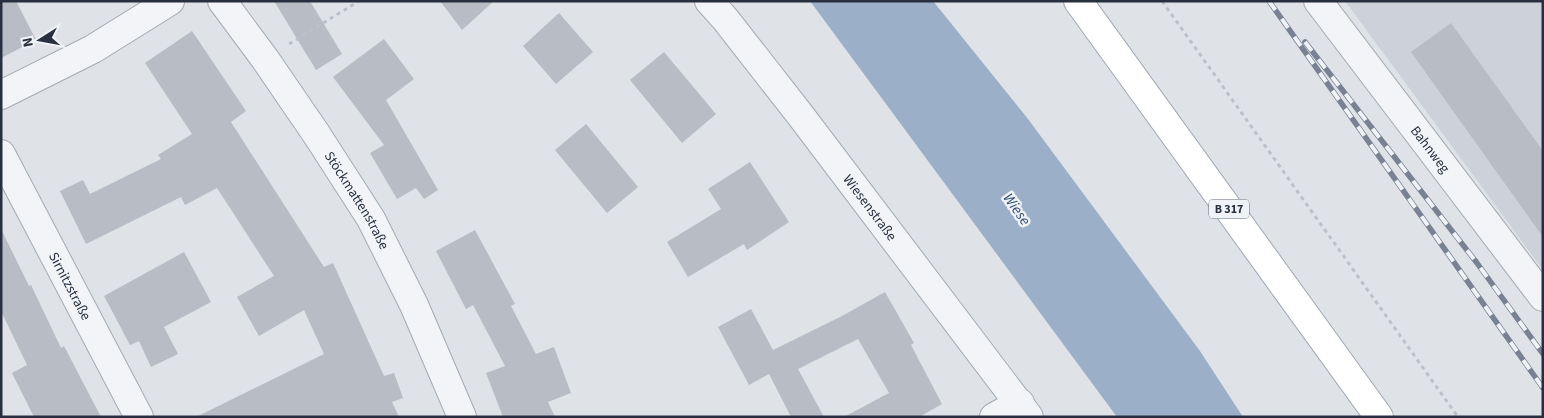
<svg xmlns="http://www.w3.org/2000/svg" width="1544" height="418" viewBox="0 0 1544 418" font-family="'Source Sans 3',sans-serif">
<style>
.built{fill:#cdd2da}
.water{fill:#9bafc8}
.building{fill:#b7bcc5}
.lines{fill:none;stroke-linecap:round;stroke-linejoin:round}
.minor-casing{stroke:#a4aab2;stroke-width:30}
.major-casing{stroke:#9fa7b4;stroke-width:30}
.path{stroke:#bdc1c7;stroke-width:3;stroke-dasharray:4 4;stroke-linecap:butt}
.minor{stroke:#f2f4f7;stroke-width:28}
.major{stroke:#fff;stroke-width:28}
.rail-casing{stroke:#798292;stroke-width:5.5}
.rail{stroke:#eff2f6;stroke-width:4;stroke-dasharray:11;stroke-linecap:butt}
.labels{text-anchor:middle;stroke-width:5;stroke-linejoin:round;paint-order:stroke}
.shield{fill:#eff2f6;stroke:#646a76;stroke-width:1}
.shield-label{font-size:12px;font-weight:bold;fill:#28303f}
.street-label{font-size:14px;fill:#28303f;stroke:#eff2f6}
.water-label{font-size:15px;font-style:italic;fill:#334e72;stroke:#eff2f6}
</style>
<rect width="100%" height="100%" fill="#dfe3e8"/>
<path class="built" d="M1345 1H1543V270Z"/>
<path class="water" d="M810 1H933L1028 119 1200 351 1243 417H1117Z"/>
<g class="building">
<path d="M1 1H16L36 40 1 58Z"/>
<path d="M274 1H310L342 54 316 70Z"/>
<path d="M440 1H494L462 30Z"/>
<path d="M559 13 593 52 556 84 523 46Z"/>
<path d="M1451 23 1543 151V237L1411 52Z"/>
<path d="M192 31 246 111 231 122 324 267 333 263 384 376 394 373 403 398 392 402 399 417H196L324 354 304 310 259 336 237 297 274 276 217 188 185 205 181 197 86 244 60 191 83 180 90 194 161 159 158 155 192 134 145 63Z"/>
<path d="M384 39 414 79 386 100 438 190 424 199 416 188 397 199 370 153 384 145 333 77Z"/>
<path d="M664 52 716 114 682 143 630 80Z"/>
<path d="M586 124 638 187 607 213 555 150Z"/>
<path d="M750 162 789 222 747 250 744 244 688 277 667 242 721 209 708 189Z"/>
<path d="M1 229 29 286 31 285 61 348 64 346 101 417H34L12 373 27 365 1 311Z"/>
<path d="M475 230 515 304 511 306 536 354 554 347 571 393 548 402 555 417H503L486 373 505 366 473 305 466 309 436 251Z"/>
<path d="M184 252 211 302 164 327 178 354 151 367 139 341 130 345 104 296Z"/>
<path d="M885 292 914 343 911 345 942 404 919 417H844L889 393 858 339 798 369 824 417H791L769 374 749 385 718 327 751 309 773 350 842 316Z"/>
</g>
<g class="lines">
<defs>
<g id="minor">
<path id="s1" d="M222 1 265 59 317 135 371 219 414 305 462 417"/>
<path id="s2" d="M709 1 726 20 801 116 1029 417"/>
<path id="s3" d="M1318 1 1543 297"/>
<path d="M1 95 93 49 170 1"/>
<path id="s4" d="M1 154 139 417"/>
<path d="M994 417 1020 403"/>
</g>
<path id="major" d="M1078 1 1379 417"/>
</defs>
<use href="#minor" class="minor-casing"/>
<use href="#major" class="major-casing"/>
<g class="path">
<path d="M1162 1 1458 417"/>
<path d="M289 44 359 1"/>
</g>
<use href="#minor" class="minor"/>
<use href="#major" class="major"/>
<defs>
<g id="rail">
<path d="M1269 1 1543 388"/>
<path d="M1305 42 1477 263 1543 354"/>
</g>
</defs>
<use href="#rail" class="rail-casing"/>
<use href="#rail" class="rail"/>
</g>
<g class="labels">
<rect class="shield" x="1209" y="199.5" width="40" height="19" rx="4"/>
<g class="shield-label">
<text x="1229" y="213">B 317</text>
</g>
<g class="street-label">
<text dy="5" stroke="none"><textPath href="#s3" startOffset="186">Bahnweg</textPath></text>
<text dy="5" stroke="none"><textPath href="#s1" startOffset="241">Stöckmattenstraße</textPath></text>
<text dy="5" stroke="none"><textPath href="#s2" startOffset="262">Wiesenstraße</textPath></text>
<text dy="5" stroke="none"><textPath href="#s4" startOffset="149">Sirnitzstraße</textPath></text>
</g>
<g class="water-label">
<text transform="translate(1017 209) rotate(55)" y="5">Wiese</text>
</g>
</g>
<rect width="1544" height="418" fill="none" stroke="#28303f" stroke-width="5"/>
<g transform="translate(40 40) rotate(259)" stroke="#eff2f6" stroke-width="4" paint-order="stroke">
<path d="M0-4L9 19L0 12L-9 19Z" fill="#28303f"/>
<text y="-8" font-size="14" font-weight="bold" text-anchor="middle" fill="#28303f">N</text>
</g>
</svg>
